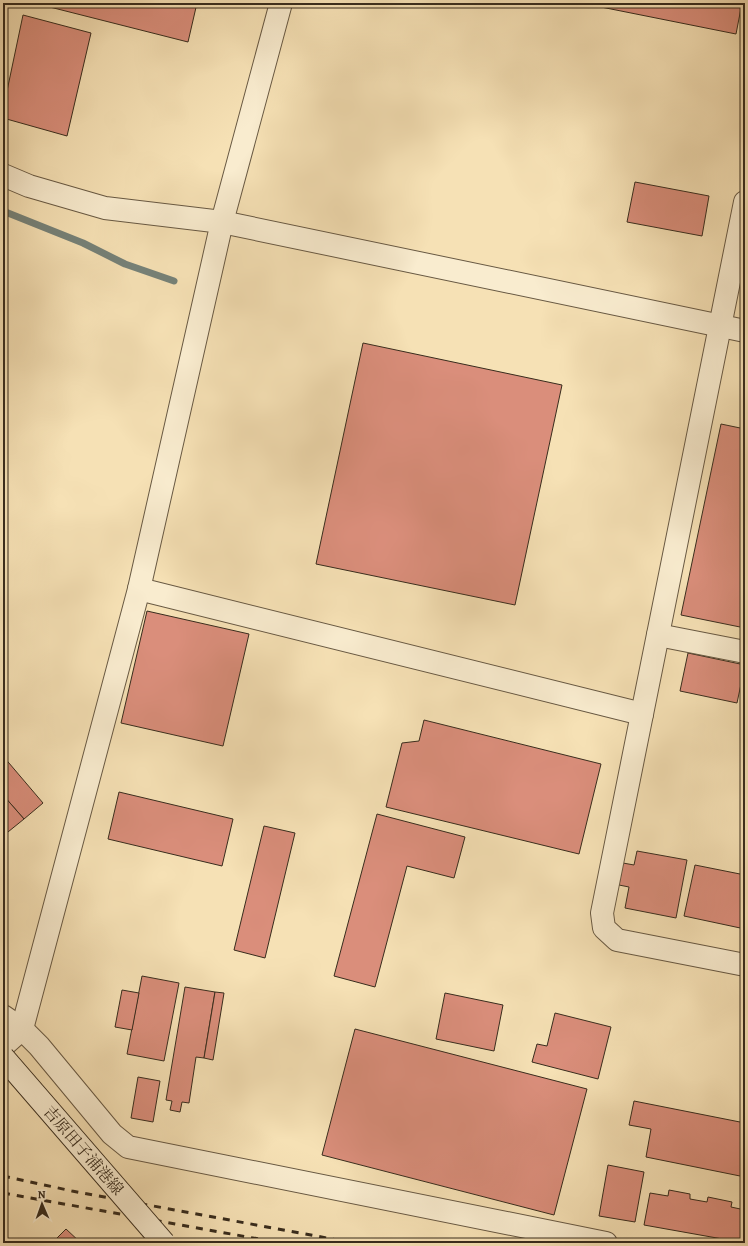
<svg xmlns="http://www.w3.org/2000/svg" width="748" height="1246" viewBox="0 0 748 1246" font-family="Alegreya,'Noto Serif JP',serif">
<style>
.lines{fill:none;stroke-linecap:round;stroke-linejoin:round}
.stream{stroke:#768279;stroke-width:7}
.building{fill:#da8e7b;stroke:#382c1d}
.minor-casing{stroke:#685943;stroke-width:24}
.tertiary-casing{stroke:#685943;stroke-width:24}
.minor{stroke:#f9eccf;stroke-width:22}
.tertiary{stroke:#f9eccf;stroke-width:22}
.rail{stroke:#382c1d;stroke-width:3;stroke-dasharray:7 7;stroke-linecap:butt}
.secondary-bridge-casing{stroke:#382c1d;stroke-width:24;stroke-linecap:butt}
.secondary-bridge{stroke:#f9eccf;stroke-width:22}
.labels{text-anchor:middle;stroke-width:3.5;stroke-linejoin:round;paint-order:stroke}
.street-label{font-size:16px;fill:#382c1d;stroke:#f9eccf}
</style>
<rect width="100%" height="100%" fill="#f6e1b5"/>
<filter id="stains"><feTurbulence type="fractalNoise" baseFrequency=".005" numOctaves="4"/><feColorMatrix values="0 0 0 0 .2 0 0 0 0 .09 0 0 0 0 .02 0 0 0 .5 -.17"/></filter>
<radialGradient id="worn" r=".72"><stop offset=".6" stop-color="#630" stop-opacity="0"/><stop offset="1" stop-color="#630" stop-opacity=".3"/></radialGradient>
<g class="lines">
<path class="stream" d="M3 211 83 243 125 264 174 281"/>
</g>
<g class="building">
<path d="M34 3H197L188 42Z"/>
<path d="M581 3H742L736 34Z"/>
<path d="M23 15 91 33 67 136 3 118V110Z"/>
<path d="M635 182 709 196 702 236 627 222Z"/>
<path d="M363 343 562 385 515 605 316 564Z"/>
<path d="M721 424 745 429V628L681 615Z"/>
<path d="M147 611 249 634 223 746 121 723Z"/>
<path d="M688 653 745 665 737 703 680 691Z"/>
<path d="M424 720 601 764 579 854 386 807 402 743 419 741Z"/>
<path d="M3 756 43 803 24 819 3 795Z"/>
<path d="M119 792 233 819 222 866 108 839Z"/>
<path d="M3 795 24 819 3 836Z"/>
<path d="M377 814 465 837 454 878 407 866 375 987 334 976Z"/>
<path d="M264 826 295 833 265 958 234 950Z"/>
<path d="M637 851 687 860 676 918 625 908 629 887 619 885 623 863 634 865Z"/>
<path d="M695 865 745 875V929L684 916Z"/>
<path d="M142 976 179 983 164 1061 127 1054Z"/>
<path d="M185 987 215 992 204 1058 196 1057 189 1103 182 1102 180 1112 170 1110 172 1101 166 1100Z"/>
<path d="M122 990 139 993 132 1030 115 1027Z"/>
<path d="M215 992 224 993 213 1060 204 1058Z"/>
<path d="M445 993 503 1005 494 1051 436 1039Z"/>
<path d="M555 1013 611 1027 598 1079 532 1062 537 1044 547 1046Z"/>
<path d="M355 1029 587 1089 554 1215 322 1155Z"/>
<path d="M138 1077 160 1081 153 1122 131 1118Z"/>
<path d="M634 1101 745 1123V1177L646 1157 651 1129 629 1125Z"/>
<path d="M608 1165 644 1172 635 1222 599 1216Z"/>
<path d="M669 1190 690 1194V1199L707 1202 708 1197 732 1202 731 1207 745 1210V1243L644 1225 650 1193 668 1196Z"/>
<path d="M66 1229 81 1243H52Z"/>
</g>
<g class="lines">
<defs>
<g id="minor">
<path d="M139 589 642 714"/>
<path d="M658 635 745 652"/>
</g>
<g id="tertiary">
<path d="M3 175 29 186 105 208 222 222 745 331"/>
<path d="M745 202 602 913 604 928 617 940 745 965"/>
<path d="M3 1016 22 1029 39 1046 112 1134 128 1147 606 1243"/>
<path d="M3 1046 22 1029 139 589 222 222 281 3"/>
</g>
</defs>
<use href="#minor" class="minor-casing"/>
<use href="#tertiary" class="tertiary-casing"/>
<use href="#minor" class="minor"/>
<use href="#tertiary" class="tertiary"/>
<g class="rail">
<path d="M3 1176 72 1191 354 1243"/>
<path d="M3 1193 281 1243"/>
</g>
<defs>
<path id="secondary-bridge" d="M3 1057 164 1243"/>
</defs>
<use href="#secondary-bridge" class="secondary-bridge-casing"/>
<use href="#secondary-bridge" class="secondary-bridge"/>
</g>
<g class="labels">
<g class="street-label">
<text transform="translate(84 1150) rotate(49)" y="6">吉原田子浦港線</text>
</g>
</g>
<rect width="748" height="1246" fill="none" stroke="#f6e1b5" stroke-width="16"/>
<rect x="4" y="4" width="740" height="1238" fill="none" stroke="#382c1d" stroke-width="2"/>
<rect x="8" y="8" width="732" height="1230" fill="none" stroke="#382c1d"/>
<g transform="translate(42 1204) rotate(358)" stroke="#f9eccf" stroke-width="3" paint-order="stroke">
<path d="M0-3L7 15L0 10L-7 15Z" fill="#382c1d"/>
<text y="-6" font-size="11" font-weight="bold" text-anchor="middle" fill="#382c1d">N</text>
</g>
<rect width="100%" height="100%" filter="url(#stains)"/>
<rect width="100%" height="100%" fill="url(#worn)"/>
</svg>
